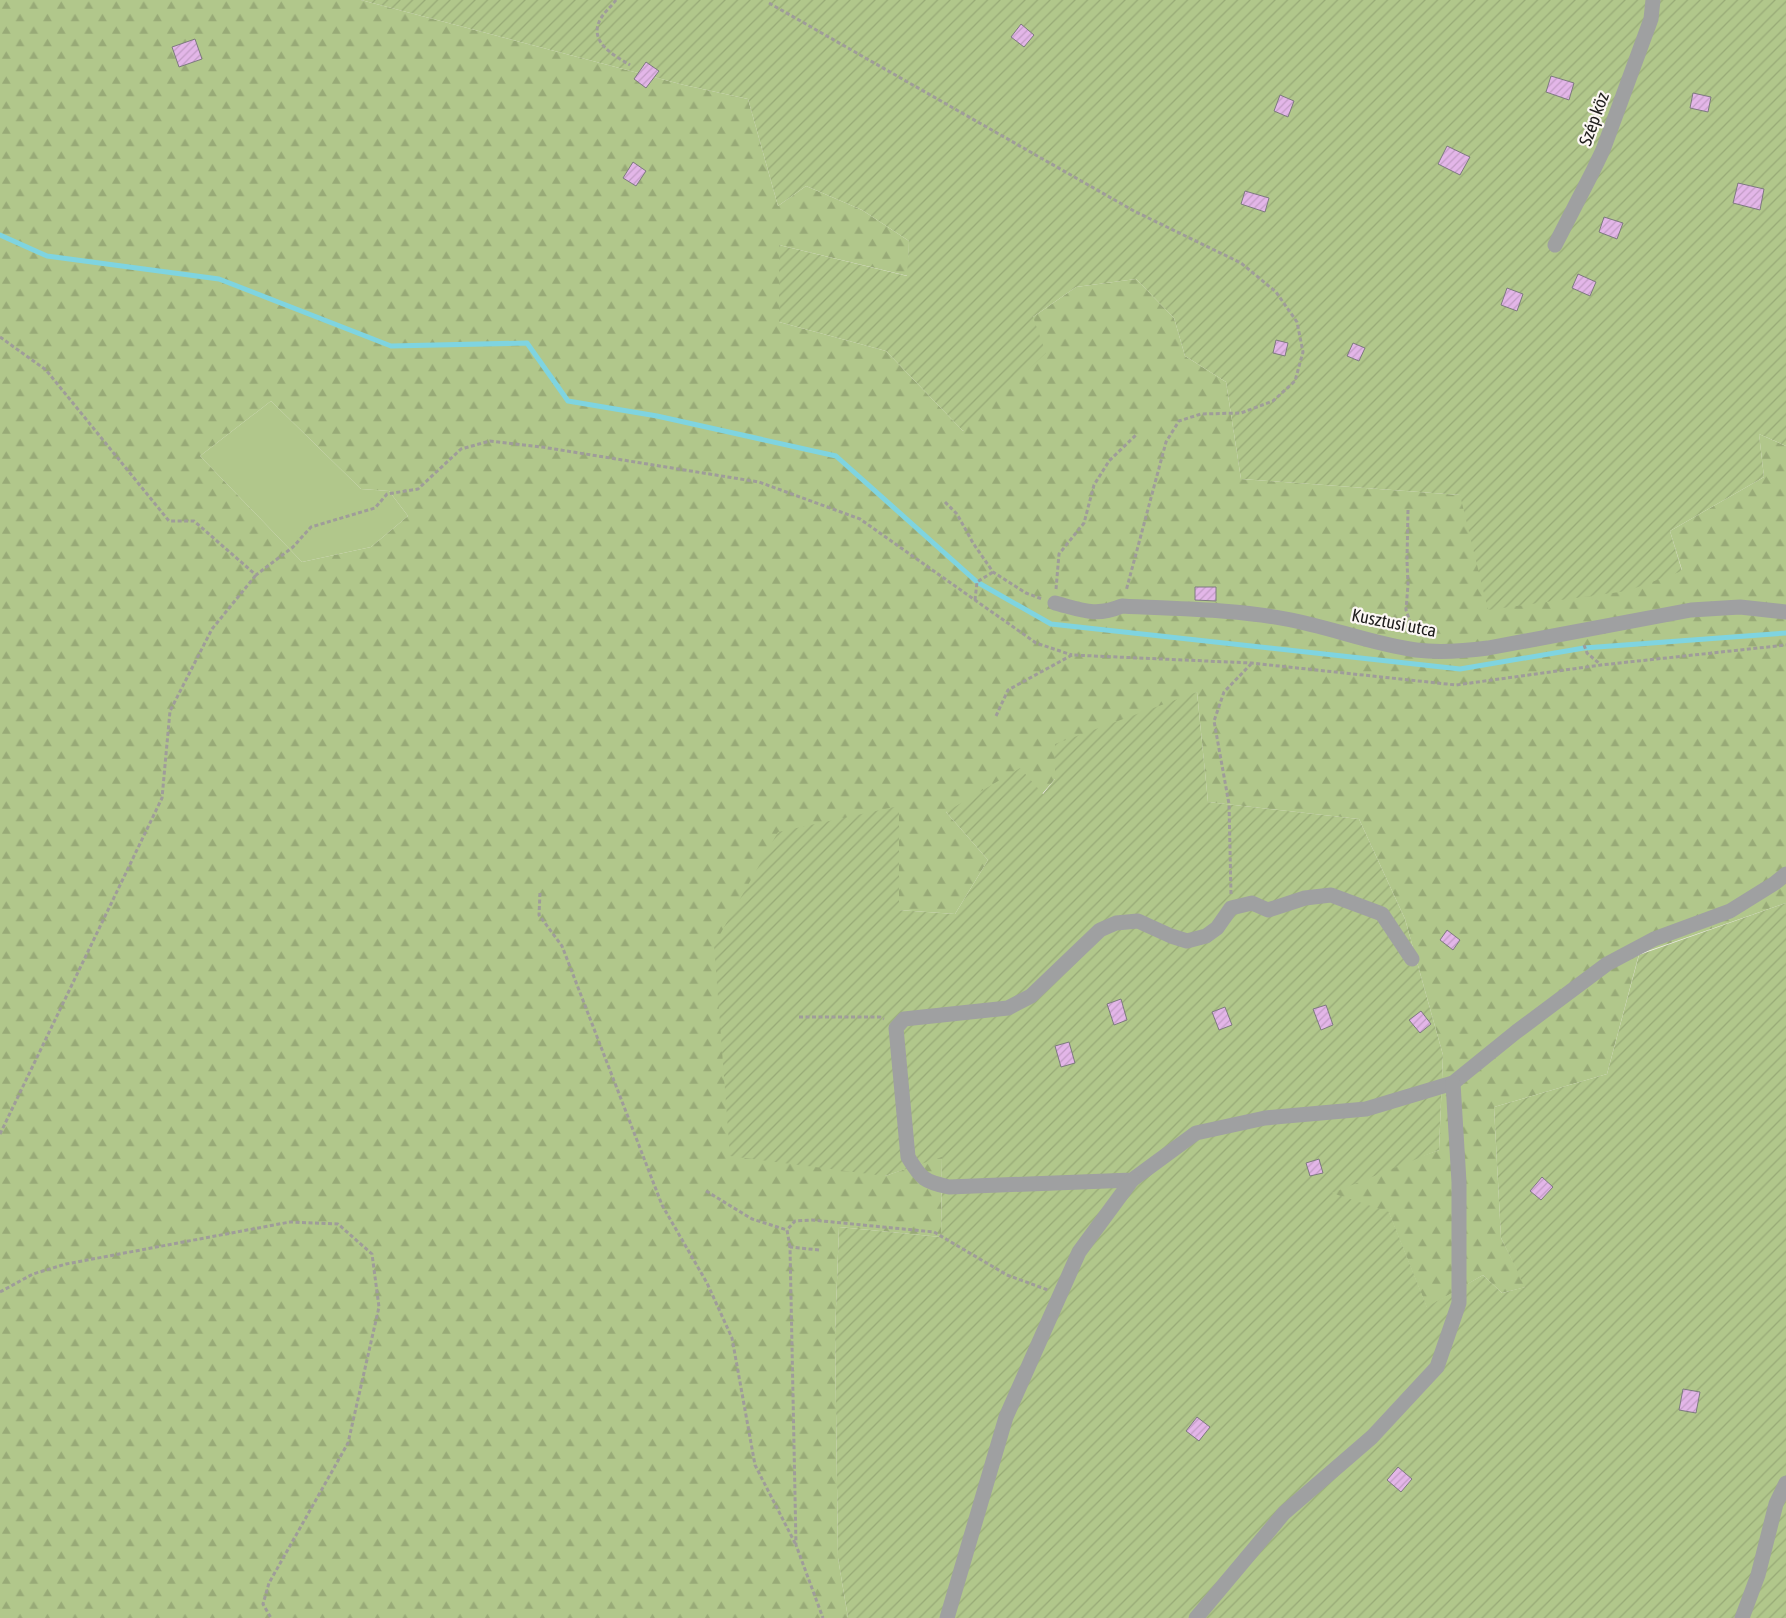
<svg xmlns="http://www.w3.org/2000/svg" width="1786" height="1618" viewBox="0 0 1786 1618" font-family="'Asap Condensed',sans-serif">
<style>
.green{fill:#b1c78b}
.forest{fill:url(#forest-firs);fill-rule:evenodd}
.garden{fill:url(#garden-furrows)}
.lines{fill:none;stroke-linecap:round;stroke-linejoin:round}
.stream{stroke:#7fd4e0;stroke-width:5}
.building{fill:url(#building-hatch);stroke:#7d7a7e}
.path{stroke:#9f9c9a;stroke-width:3;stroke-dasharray:4 2.5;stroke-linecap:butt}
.street{stroke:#9fa0a1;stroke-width:15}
.labels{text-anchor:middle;stroke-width:4.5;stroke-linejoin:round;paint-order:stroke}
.street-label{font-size:18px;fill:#1d1c1b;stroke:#fcf7f4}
</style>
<defs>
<pattern id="forest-firs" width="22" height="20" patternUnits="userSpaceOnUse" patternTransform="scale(1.25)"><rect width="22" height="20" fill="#b1c78b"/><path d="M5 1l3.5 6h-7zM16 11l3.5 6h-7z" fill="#98aa77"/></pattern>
<pattern id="garden-furrows" width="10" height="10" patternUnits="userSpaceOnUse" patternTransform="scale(1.25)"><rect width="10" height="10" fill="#b1c78b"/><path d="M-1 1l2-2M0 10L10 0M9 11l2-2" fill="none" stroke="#98aa77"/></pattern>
<pattern id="building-hatch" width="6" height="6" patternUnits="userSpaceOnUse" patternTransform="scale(1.25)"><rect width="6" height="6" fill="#e3b6e8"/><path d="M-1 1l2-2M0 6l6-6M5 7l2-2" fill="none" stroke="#c29cc6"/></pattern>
</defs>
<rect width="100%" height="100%" fill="#eeeae7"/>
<path class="green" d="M271 401 361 489 389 491 408 516 371 547 302 562 200 456Z"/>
<path class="forest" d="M0 0H361L684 85 748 99 778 206 806 186 862 210 909 241 908 276 779 245V322L886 351 963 431 1033 317 1076 287 1136 279 1174 318 1185 356 1226 382 1241 479 1460 495 1682 570 1670 531 1764 477 1759 434 1786 446V903L1639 954 1607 1074 1494 1107 1501 1238 1526 1287 1502 1293 1483 1275 1427 1308 1389 1213 1022 1300 1439 1150 1443 1055 1405 919 1359 819 1208 802 1197 692 1055 779 1042 794 946 812 988 860 955 914 899 910V807L885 1176 942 1156 941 1237 839 1227 835 1334 838 1558 848 1618H0ZM271 401 361 489 389 491 408 516 371 547 302 562 200 456Z"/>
<g class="garden">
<path d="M361 0H1786V446L1759 434 1764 477 1670 531 1682 571 1627 591 1488 610 1460 495 1241 479 1226 382 1185 356 1174 318 1136 279 1076 287 1033 317 1046 353 963 431 886 351 779 322V245L907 276 909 241 862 210 806 186 778 206 748 99 684 85Z"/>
<path d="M1197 692 1208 802 1359 819 1405 919 1443 1055 1439 1150 1332 1193 1389 1212 1427 1307 1483 1275 1502 1293 1525 1287 1501 1238 1494 1107 1607 1074 1639 955 1786 903V1618H848L838 1558 835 1334 839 1227 941 1237 942 1157 885 1176 730 1156 714 945 778 832 899 806V910L955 914 988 860 946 812 1020 768 1043 794 1055 779V744Z"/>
</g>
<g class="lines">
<path class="stream" d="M0 235 47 256 219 279 391 346 527 343 568 401 657 416 836 456 977 582 1051 624 1460 669 1584 648 1786 633"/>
</g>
<g class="building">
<path d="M1021 24 1034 35 1024 47 1011 37Z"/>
<path d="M195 39 202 59 179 67 172 47Z"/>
<path d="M646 62 659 71 646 88 634 79Z"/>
<path d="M1551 76 1574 83 1569 100 1546 92Z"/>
<path d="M1693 93 1711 97 1708 112 1690 108Z"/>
<path d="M1280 95 1294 101 1288 117 1274 111Z"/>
<path d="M1447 146 1470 157 1460 175 1438 164Z"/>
<path d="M633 162 646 171 636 186 623 178Z"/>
<path d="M1738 183 1764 189 1760 210 1733 203Z"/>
<path d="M1245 191 1269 198 1265 212 1241 204Z"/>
<path d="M1604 217 1623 223 1617 239 1599 232Z"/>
<path d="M1578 274 1596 282 1590 296 1572 288Z"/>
<path d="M1507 288 1523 294 1517 311 1501 305Z"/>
<path d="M1276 340 1288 343 1285 356 1273 353Z"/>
<path d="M1353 343 1365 348 1359 361 1347 356Z"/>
<path d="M1195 587H1216V601L1195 600Z"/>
<path d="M1447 930 1460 940 1453 950 1440 940Z"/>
<path d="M1121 999 1127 1020 1114 1025 1107 1004Z"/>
<path d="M1326 1005 1333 1025 1321 1030 1313 1009Z"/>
<path d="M1225 1007 1232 1025 1219 1030 1212 1012Z"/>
<path d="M1421 1011 1431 1024 1420 1033 1409 1020Z"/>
<path d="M1069 1042 1075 1063 1061 1067 1055 1046Z"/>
<path d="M1319 1159 1323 1173 1310 1176 1306 1163Z"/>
<path d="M1542 1177 1553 1187 1541 1200 1530 1191Z"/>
<path d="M1683 1389 1700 1392 1696 1413 1679 1410Z"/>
<path d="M1197 1417 1210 1427 1199 1441 1186 1431Z"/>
<path d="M1398 1467 1412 1479 1401 1492 1387 1480Z"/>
</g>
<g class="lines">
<g class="path">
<path d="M616 0C611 7 602 14 599 22 590 43 615 56 630 65"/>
<path d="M769 3 1134 211 1241 263 1276 292 1297 322 1303 352 1295 381 1273 401 1241 413 1201 414 1179 421 1166 442 1126 591"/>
<path d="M0 337 46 370 169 521H194L256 575 293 547 311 527 375 508 387 494 418 489 461 449 490 441 542 447 759 482 860 519 1036 643 1072 655"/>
<path d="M945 502 957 514 973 543 993 572 1026 593 1042 599"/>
<path d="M1408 510 1407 560 1408 585 1406 610 1413 630 1422 635"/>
<path d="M1056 589 1059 554 1084 523 1094 485 1109 461 1137 434"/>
<path d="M975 600 977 582 993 572"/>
<path d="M1584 645 1587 653 1601 665"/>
<path d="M996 716 1008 690 1072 655 1251 663 1456 685 1601 665 1786 645"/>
<path d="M540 893 539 915 562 946 662 1205 707 1283 732 1338 755 1465 796 1545"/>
<path d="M1231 894 1229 804 1214 721 1224 692 1251 664"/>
<path d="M799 1017H880L884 1019"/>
<path d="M0 1134 162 798 170 711 212 629 256 575"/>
<path d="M706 1191 752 1219 787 1230"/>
<path d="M790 1247 787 1230 795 1221 812 1220 934 1232 1007 1275 1048 1290"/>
<path d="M819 1250 790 1247 796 1545 823 1618"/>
<path d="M0 1292 33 1274 66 1264 290 1222 338 1224 372 1254 379 1307 348 1443 269 1583 263 1604 271 1618"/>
</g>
<g class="street">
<path d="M1555 245 1592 173 1603 150 1651 19 1653 0"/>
<path d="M1055 603C1082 610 1095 617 1122 606 1175 609 1234 609 1286 619 1330 627 1372 644 1416 650 1440 653 1465 651 1488 648L1691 610 1740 607 1786 612"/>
<path d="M1412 959 1382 914 1331 895 1305 898 1268 910 1252 903 1231 908 1217 928 1206 936 1187 941 1171 936 1138 921 1116 923 1100 930 1031 996 1008 1008 904 1019 896 1028 908 1157C921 1179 925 1182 949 1187L1132 1180 1196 1133 1265 1118 1366 1109 1453 1083 1516 1032 1607 964 1654 939 1730 911 1775 883 1786 874"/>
<path d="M947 1618 1006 1417 1079 1252 1132 1180"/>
<path d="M1196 1618 1284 1513 1372 1437 1437 1367 1459 1303V1182L1453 1083"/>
<path d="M1742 1618 1758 1575 1776 1504 1786 1483"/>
</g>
</g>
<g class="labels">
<g class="street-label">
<text transform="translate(1594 119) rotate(-70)" y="6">Szép köz</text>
<text transform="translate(1394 623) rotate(11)" y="6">Kusztusi utca</text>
</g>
</g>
</svg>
